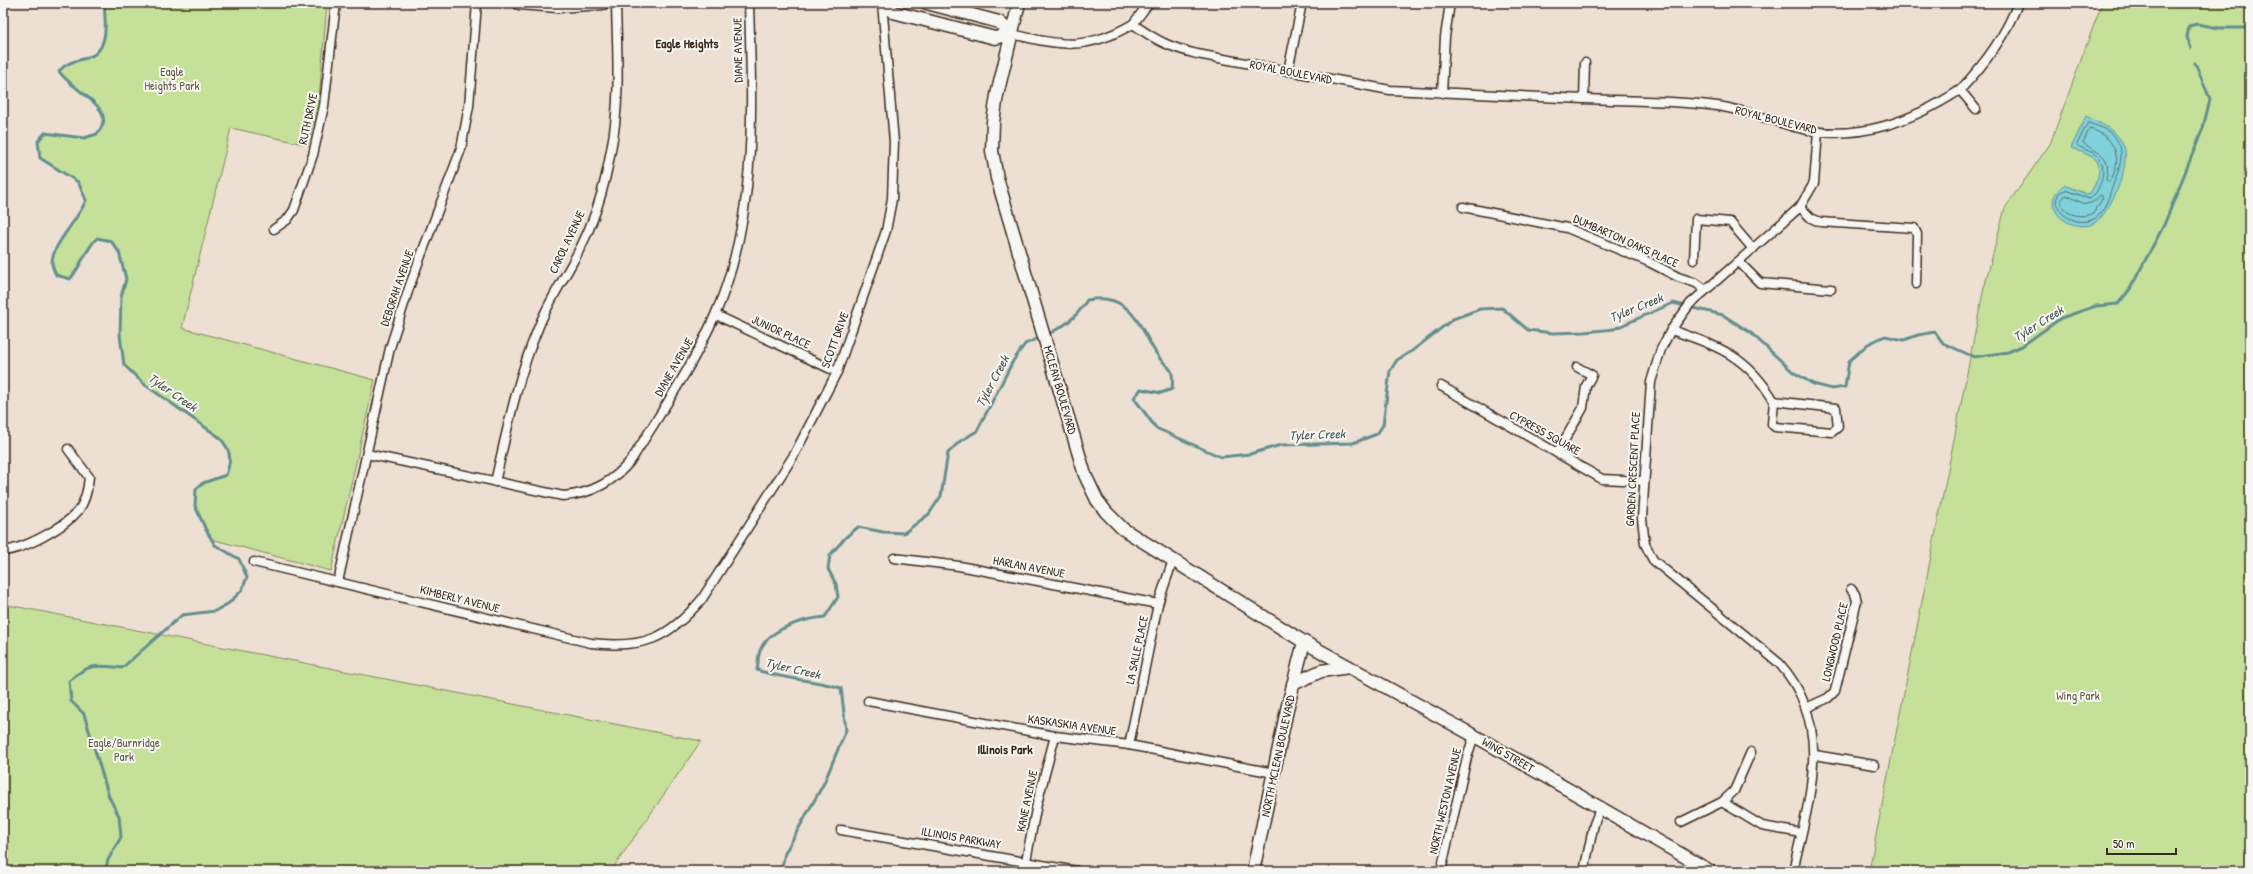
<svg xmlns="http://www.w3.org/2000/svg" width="2253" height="874" viewBox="0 0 2253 874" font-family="'Patrick Hand',sans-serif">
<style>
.green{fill:#c5e199;stroke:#80865c}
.water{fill:#80d1db;stroke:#648e8f}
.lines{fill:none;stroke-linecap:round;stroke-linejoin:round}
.shore{stroke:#576d6a;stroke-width:1}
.stream{stroke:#648e8f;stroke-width:3}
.street-casing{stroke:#3b2a1e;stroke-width:11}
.secondary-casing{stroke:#3b2a1e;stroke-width:15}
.street{stroke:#f6f6f2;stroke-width:8}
.secondary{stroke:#f6f6f2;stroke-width:12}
.labels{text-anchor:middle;stroke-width:4;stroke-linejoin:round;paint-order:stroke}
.street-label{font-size:12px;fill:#3b2a1e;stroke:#f6f6f2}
.park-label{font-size:12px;fill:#5e583d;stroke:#f6f6f2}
.neighbourhood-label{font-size:13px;font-weight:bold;fill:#3b2a1e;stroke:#f6f6f2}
.water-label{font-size:13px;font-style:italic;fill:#4c544d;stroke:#f6f6f2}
</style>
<rect width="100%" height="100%" fill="#ede0d2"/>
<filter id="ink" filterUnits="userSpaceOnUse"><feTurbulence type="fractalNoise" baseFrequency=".025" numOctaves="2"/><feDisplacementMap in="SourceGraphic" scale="8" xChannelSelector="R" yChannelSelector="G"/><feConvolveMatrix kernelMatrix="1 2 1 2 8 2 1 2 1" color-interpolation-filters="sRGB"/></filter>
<g filter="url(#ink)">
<g class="green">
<path d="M104 3H327L319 99 308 145 231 128 182 328 375 380 331 571 211 539 195 506 196 489 215 478 226 475C232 458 231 450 219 437L144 384 124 365 120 335 121 297 126 279 119 252 110 241 97 238 70 279 56 275C55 272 52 267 52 263 52 244 79 219 86 200L78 182 40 158 38 141 45 133 84 138 97 134C117 99 74 97 59 71 70 59 83 62 95 54 109 43 105 18 104 3Z"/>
<path d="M2102 3H2250V871H1869L1983 292 2005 208 2050 144Z"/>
<path d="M3 604 70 617 701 741 611 871H3Z"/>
</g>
<path class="water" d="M2086 116C2100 124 2117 129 2124 146 2131 164 2110 219 2090 225 2066 231 2037 204 2064 185L2089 195C2094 187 2104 170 2096 160 2091 155 2078 151 2071 148Z"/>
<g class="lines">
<g class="shore">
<path d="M2088 123C2130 134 2125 158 2111 190 2108 199 2105 211 2097 217 2083 228 2057 218 2056 200L2059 193 2065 190 2090 199C2100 192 2108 168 2099 158 2094 151 2083 150 2077 145Z"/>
<path d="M2090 129C2116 136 2124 161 2109 182L2106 180C2112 154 2100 155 2083 143Z"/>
<path d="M2066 195C2081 201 2088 211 2100 195L2103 197 2094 213C2083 218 2063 217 2061 201Z"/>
</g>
<g class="stream">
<path d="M104 3C105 18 109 43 95 54 83 62 71 58 59 71 69 88 109 104 103 124 102 127 99 131 97 134L84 138 45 133 38 141 40 158 78 182 86 200C79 219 52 244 52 263 52 267 55 272 56 275L70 279C81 267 85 250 97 238L111 241 119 252 126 279 121 297 120 335 124 365 144 384 219 437C231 450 232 458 226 475L203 483 196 489 195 506 206 530 215 545 239 559 247 577 242 590 229 603 215 611 182 615 122 668C97 665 89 663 69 681L71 701 84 714 109 797 119 816 121 837 108 860 105 871"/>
<path d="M2191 48 2187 37 2189 26 2197 24 2219 28H2250"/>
<path d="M1046 335C1065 326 1076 318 1087 300 1129 292 1138 323 1156 353 1166 370 1175 363 1172 389L1161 393 1141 389 1134 398 1156 428 1221 457 1250 454 1281 445 1353 443 1377 434 1383 425 1390 371 1397 360 1412 351 1453 319 1480 309 1502 308 1528 330 1552 333 1584 332 1614 329 1673 303 1723 315 1751 333 1793 372 1813 384 1832 389 1845 387 1849 361 1868 344 1885 336 1904 340 1918 335 1935 332 1943 343 1974 357 2008 352 2022 346 2061 318 2096 306 2118 304 2130 289 2164 225 2203 128 2210 99 2195 63"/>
<path d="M781 871 785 853 824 783 846 730 841 688C813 679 784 680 757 670 758 665 758 659 759 654 765 629 804 619 825 617L838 597 836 584 828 569 830 555 845 538 858 527 883 532 904 533 929 514 941 496 948 453 959 442 977 431 1013 361 1025 344 1041 337"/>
</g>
<defs>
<g id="street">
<path d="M1133 24 1149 3"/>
<path d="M1012 34C1063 46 1086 51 1133 24 1157 41 1169 47 1197 54L1390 90 1584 99 1585 63"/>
<path d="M1288 71 1302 3"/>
<path d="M1960 90C1985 64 2005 37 2018 3"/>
<path d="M1442 93 1445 37 1450 3"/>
<path d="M1584 99C1628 101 1673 100 1717 106 1745 110 1772 121 1799 128 1855 143 1913 121 1960 90L1976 109"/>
<path d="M1463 207 1567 228 1649 262 1678 277 1696 283 1706 290"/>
<path d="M1800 207 1811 218 1820 222 1914 228 1917 234 1916 284"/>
<path d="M274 229 287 220 294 210 313 155 324 106 336 3"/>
<path d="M1694 260 1696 219 1730 222 1753 249"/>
<path d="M1739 262 1760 283 1831 289"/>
<path d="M716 315 837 372"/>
<path d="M1671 330C1718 345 1748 357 1774 401"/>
<path d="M1441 386 1602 479 1643 481"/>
<path d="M1774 401 1836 408 1838 427 1832 432 1775 427 1772 424Z"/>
<path d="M1557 453 1583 408 1586 386 1592 375 1577 367"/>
<path d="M367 454 563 496C592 494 614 482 632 459 661 412 693 366 715 315 758 216 752 108 749 3"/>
<path d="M495 482C507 431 517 379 537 331 547 304 563 281 576 256 594 224 605 186 611 150 621 101 617 53 616 3"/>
<path d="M3 551C24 549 64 528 78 511 86 501 88 489 89 477L68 449"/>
<path d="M894 558 959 566 1158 604"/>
<path d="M254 562 591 643C644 649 668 639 702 599L794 455 837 372 886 231 892 199 894 142 882 3"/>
<path d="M338 582 390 348 410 285 461 149 469 106 477 3"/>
<path d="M868 701 1055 736 1129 745 1274 773"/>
<path d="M1806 708 1828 698 1835 691 1857 601 1855 594 1851 589"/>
<path d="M1129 745 1158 604 1173 560"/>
<path d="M1815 755 1874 765"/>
<path d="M1722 802 1734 791 1751 752"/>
<path d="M1681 822 1722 802 1762 826 1801 833"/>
<path d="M841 830 1077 871"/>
<path d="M1024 871 1037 804 1055 736"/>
<path d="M1441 871 1467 757 1474 736"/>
<path d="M1584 871 1594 824 1600 809"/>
<path d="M1793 871C1809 799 1835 725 1779 663L1653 560 1645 544 1642 519 1651 382 1661 349 1671 330 1690 304 1800 207 1814 183 1818 132"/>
</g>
<g id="secondary">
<path d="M519 3 558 6 603 3"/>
<path d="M884 3 893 12 995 38 1012 34"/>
<path d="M927 3 999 22 1012 34"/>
<path d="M1019 3 997 95 993 122 992 151 997 178 1085 475 1097 500 1106 512 1123 529 1304 642 1489 744 1710 871"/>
<path d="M1293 684 1321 671 1349 667"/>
<path d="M1253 871 1288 705 1304 642"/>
</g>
</defs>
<use href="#street" class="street-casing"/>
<use href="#secondary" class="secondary-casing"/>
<use href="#street" class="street"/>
<use href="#secondary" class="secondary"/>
</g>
</g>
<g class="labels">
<g class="street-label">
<text transform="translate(738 50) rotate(-91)" y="4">DIANE AVENUE</text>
<text transform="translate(1291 72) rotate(11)" y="4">ROYAL BOULEVARD</text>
<text transform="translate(308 119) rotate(-78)" y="4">RUTH DRIVE</text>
<text transform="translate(1776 120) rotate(14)" y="4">ROYAL BOULEVARD</text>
<text transform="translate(1626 241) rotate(24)" y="4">DUMBARTON OAKS PLACE</text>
<text transform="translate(567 242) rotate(-65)" y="4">CAROL AVENUE</text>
<text transform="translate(397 288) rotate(-71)" y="4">DEBORAH AVENUE</text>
<text transform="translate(781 332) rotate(25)" y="4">JUNIOR PLACE</text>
<text transform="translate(835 340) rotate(-70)" y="4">SCOTT DRIVE</text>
<text transform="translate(674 367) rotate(-60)" y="4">DIANE AVENUE</text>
<text transform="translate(1060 390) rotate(74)" y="4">MCLEAN BOULEVARD</text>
<text transform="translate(1545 433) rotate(29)" y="4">CYPRESS SQUARE</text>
<text transform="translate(1633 469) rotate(-87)" y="4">GARDEN CRESCENT PLACE</text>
<text transform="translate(1029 567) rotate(11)" y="4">HARLAN AVENUE</text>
<text transform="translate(460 599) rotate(14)" y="4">KIMBERLY AVENUE</text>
<text transform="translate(1835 642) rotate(-77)" y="4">LONGWOOD PLACE</text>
<text transform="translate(1137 650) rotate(-78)" y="4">LA SALLE PLACE</text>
<text transform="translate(1072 725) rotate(8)" y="4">KASKASKIA AVENUE</text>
<text transform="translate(1508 755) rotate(30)" y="4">WING STREET</text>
<text transform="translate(1278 756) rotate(-78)" y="4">NORTH MCLEAN BOULEVARD</text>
<text transform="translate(1027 801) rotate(-78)" y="4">KANE AVENUE</text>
<text transform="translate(1445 801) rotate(-77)" y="4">NORTH WESTON AVENUE</text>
<text transform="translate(961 838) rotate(10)" y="4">ILLINOIS PARKWAY</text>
</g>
<g class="park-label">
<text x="172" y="76">Eagle<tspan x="172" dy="14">Heights Park</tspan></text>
<text x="2078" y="700">Wing Park</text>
<text x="124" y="747">Eagle/Burnridge<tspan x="124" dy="14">Park</tspan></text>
</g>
<g class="neighbourhood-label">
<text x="687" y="48">Eagle Heights</text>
<text x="1005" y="754">Illinois Park</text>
</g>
<g class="water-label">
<text transform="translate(1636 307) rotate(-22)" y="5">Tyler Creek</text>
<text transform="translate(2038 323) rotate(-32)" y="5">Tyler Creek</text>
<text transform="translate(992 381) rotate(-62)" y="5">Tyler Creek</text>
<text transform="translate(173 392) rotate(35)" y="5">Tyler Creek</text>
<text transform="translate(1317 434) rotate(-2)" y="5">Tyler Creek</text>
<text transform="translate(793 668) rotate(13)" y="5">Tyler Creek</text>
</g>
</g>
<rect width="2253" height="874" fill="none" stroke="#f6f6f2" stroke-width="16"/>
<rect x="8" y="8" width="2237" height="858" fill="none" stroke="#3b2a1e" stroke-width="1.5" filter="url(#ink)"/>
<path d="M2107 848v6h69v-6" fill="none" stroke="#3b2a1e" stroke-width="2"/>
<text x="2113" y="848" font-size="12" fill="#3b2a1e" stroke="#f6f6f2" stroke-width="3" paint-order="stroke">50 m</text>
</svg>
